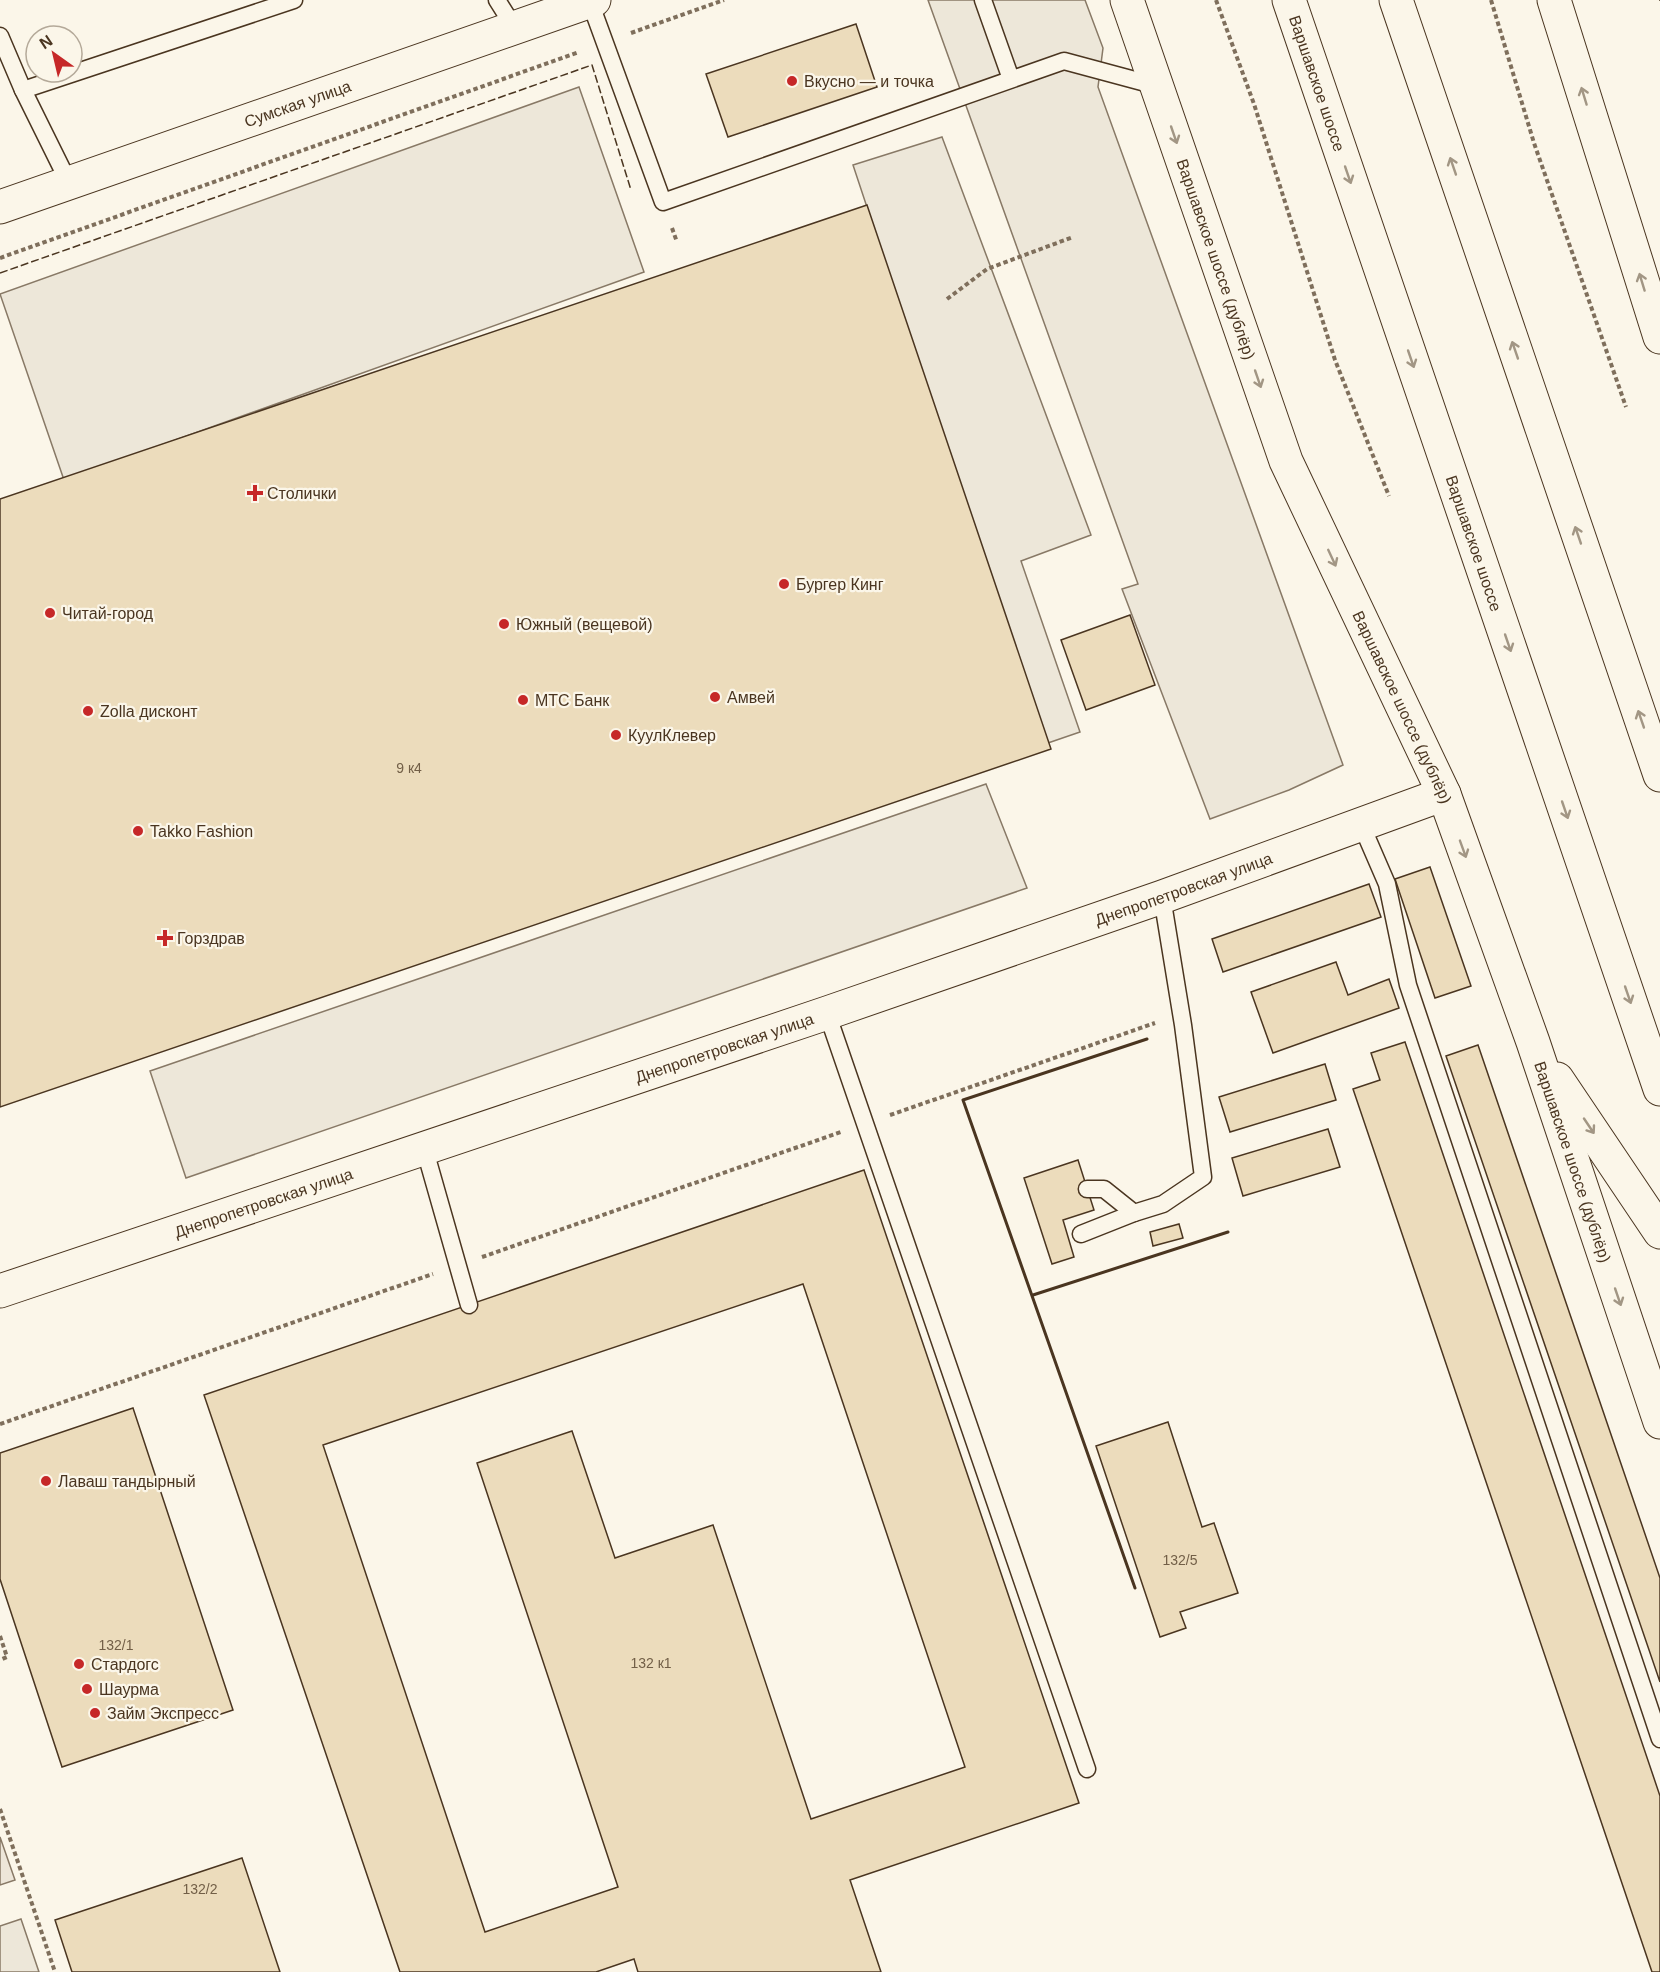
<svg xmlns="http://www.w3.org/2000/svg" width="1660" height="1972" viewBox="0 0 1660 1972" font-family="Arial,sans-serif">
<style>
.green{fill:#ede6d9;stroke:#887966;stroke-width:1.5}
.parking{fill:#ede7d9;stroke:#887966;stroke-width:1.5}
.building{fill:#ecdcbc;stroke:#4a3520;stroke-width:1.5;fill-rule:evenodd}
.lines{fill:none;stroke-linecap:round;stroke-linejoin:round}
.lane-casing{stroke:#4a3520;stroke-width:19}
.secondary-casing{stroke:#4a3520;stroke-width:35}
.primary-casing{stroke:#4a3520;stroke-width:35}
.path{stroke:#7f6f5c;stroke-width:4;stroke-dasharray:4.5 3;stroke-linecap:butt}
.lane{stroke:#fbf6e9;stroke-width:16}
.secondary{stroke:#fbf6e9;stroke-width:33}
.primary{stroke:#fbf6e9;stroke-width:33}
.fence{stroke:#4a3520;stroke-width:1.5;stroke-dasharray:8 3;stroke-linecap:butt}
.wall{stroke:#4a3520;stroke-width:3}
.oneway{stroke:#a29684}
.poi-dot{fill:#c62828;stroke:#fbf6e9;stroke-width:2}
.labels{text-anchor:middle;stroke-width:4.5;stroke-linejoin:round;paint-order:stroke}
.number-label{font-size:14px;fill:#725f47}
.poi-label{font-size:16px;fill:#4a3520;stroke:#fbf6e9;text-anchor:start}
.street-label{font-size:16px;fill:#4a3520;stroke:#fbf6e9}
</style>
<rect width="100%" height="100%" fill="#fbf6e9"/>
<path class="green" d="M0 1837 15 1880 0 1885Z"/>
<g class="parking">
<path d="M928 0H1085L1103 48 1098 87 1343 765 1289 790 1210 819 1122 589 1138 584Z"/>
<path d="M579 87 644 272 64 480 0 294Z"/>
<path d="M942 137 1091 535 1021 561 1080 732 1045 744 853 165Z"/>
<path d="M986 784 1027 888 186 1178 150 1071Z"/>
<path d="M21 1919 39 1972H0V1926Z"/>
</g>
<g class="building">
<path d="M856 24 877 87 728 137 706 74Z"/>
<path d="M867 205 1051 749 0 1107V499Z"/>
<path d="M1130 615 1155 685 1086 710 1061 640Z"/>
<path d="M1430 867 1471 986 1435 998 1395 879Z"/>
<path d="M1369 884 1381 917 1223 972 1212 939Z"/>
<path d="M1336 962 1348 995 1389 979 1399 1008 1273 1053 1251 992Z"/>
<path d="M1405 1042 1660 1796V1972H1652L1353 1089 1380 1080 1371 1053Z"/>
<path d="M1478 1045 1660 1578V1682L1446 1056Z"/>
<path d="M1325 1064 1336 1100 1230 1132 1219 1097Z"/>
<path d="M1328 1129 1340 1167 1243 1196 1232 1158Z"/>
<path d="M1078 1160 1094 1210 1063 1220 1074 1257 1052 1264 1024 1178Z"/>
<path d="M864 1170 1079 1803 850 1880 881 1972H638L634 1959 596 1972H400L204 1395ZM803 1284 965 1767 811 1819 713 1525 615 1558 572 1431 477 1463 618 1887 485 1932 323 1445Z"/>
<path d="M1179 1224 1183 1238 1153 1246 1150 1232Z"/>
<path d="M133 1408 233 1710 62 1767 0 1579V1453Z"/>
<path d="M1168 1422 1202 1527 1214 1523 1238 1593 1180 1612 1186 1628 1160 1637 1096 1446Z"/>
<path d="M242 1858 280 1972H72L55 1920Z"/>
</g>
<g class="lines">
<defs>
<g id="lane">
<path d="M497 0 514 27"/>
<path d="M983 0 1011 79"/>
<path d="M590 2 663 202 1064 61 1157 86"/>
<path d="M0 36 23 90 69 183"/>
<path d="M23 90 294 0"/>
<path d="M1361 824 1387 884 1408 985 1660 1739"/>
<path d="M827 1013 1087 1769"/>
<path d="M424 1147 469 1305"/>
<path d="M1087 1189H1104L1134 1213 1163 1204 1203 1177 1183 1025 1162 897"/>
<path d="M1081 1234 1134 1213"/>
</g>
<g id="secondary">
<path id="s1" d="M1127 0 1286 461 1444 794 1533 1042 1660 1422"/>
<path d="M1554 0 1660 337"/>
<path id="s2" d="M0 207 594 0"/>
<path d="M1557 1079 1660 1232"/>
<path id="s3" d="M0 1291 827 1013 1162 897 1444 794"/>
</g>
<g id="primary">
<path id="s4" d="M1289 0 1660 1089"/>
<path d="M1396 0 1660 775"/>
</g>
</defs>
<use href="#lane" class="lane-casing"/>
<use href="#secondary" class="secondary-casing"/>
<use href="#primary" class="primary-casing"/>
<g class="path">
<path d="M1216 0 1254 104 1335 360 1389 496"/>
<path d="M1491 0 1534 143 1626 407"/>
<path d="M631 33 724 0"/>
<path d="M672 228 677 242"/>
<path d="M0 258 579 52"/>
<path d="M947 299 987 269 1073 237"/>
<path d="M890 1115 1155 1023"/>
<path d="M482 1257 841 1132"/>
<path d="M0 1424 433 1274"/>
<path d="M0 1636 7 1657 0 1660"/>
<path d="M0 1809 55 1972"/>
</g>
<use href="#lane" class="lane"/>
<use href="#secondary" class="secondary"/>
<use href="#primary" class="primary"/>
<g class="fence">
<path d="M1660 0V1"/>
<path d="M0 273 592 65 631 190"/>
</g>
<g class="wall">
<path d="M1033 1295 1228 1232"/>
<path d="M1135 1588 963 1100 1147 1039"/>
</g>
</g>
<defs><path id="oneway-shaft" d="M-6 0H5M1.5-3L5.5 0L1.5 3" fill="none" stroke-width="1.6" stroke-linecap="round" stroke-linejoin="round" transform="scale(1.5)"/></defs>
<g class="oneway">
<use href="#oneway-shaft" transform="translate(1584 96) rotate(-107)"/>
<use href="#oneway-shaft" transform="translate(1174 135) rotate(71)"/>
<use href="#oneway-shaft" transform="translate(1453 166) rotate(-109)"/>
<use href="#oneway-shaft" transform="translate(1348 175) rotate(71)"/>
<use href="#oneway-shaft" transform="translate(1642 282) rotate(-107)"/>
<use href="#oneway-shaft" transform="translate(1515 350) rotate(-109)"/>
<use href="#oneway-shaft" transform="translate(1411 359) rotate(71)"/>
<use href="#oneway-shaft" transform="translate(1258 379) rotate(71)"/>
<use href="#oneway-shaft" transform="translate(1578 535) rotate(-109)"/>
<use href="#oneway-shaft" transform="translate(1332 558) rotate(65)"/>
<use href="#oneway-shaft" transform="translate(1508 643) rotate(71)"/>
<use href="#oneway-shaft" transform="translate(1641 719) rotate(-109)"/>
<use href="#oneway-shaft" transform="translate(1565 810) rotate(71)"/>
<use href="#oneway-shaft" transform="translate(1463 849) rotate(70)"/>
<use href="#oneway-shaft" transform="translate(1628 995) rotate(71)"/>
<use href="#oneway-shaft" transform="translate(1589 1126) rotate(56)"/>
<use href="#oneway-shaft" transform="translate(1618 1297) rotate(71)"/>
</g>
<g class="poi-dot">
<circle cx="792" cy="81" r="6"/>
<path d="M252 484h6v6h6v6h-6v6h-6v-6h-6v-6h6z"/>
<circle cx="784" cy="584" r="6"/>
<circle cx="50" cy="613" r="6"/>
<circle cx="504" cy="624" r="6"/>
<circle cx="715" cy="697" r="6"/>
<circle cx="523" cy="700" r="6"/>
<circle cx="88" cy="711" r="6"/>
<circle cx="616" cy="735" r="6"/>
<circle cx="138" cy="831" r="6"/>
<path d="M162 929h6v6h6v6h-6v6h-6v-6h-6v-6h6z"/>
<circle cx="46" cy="1481" r="6"/>
<circle cx="79" cy="1664" r="6"/>
<circle cx="87" cy="1689" r="6"/>
<circle cx="95" cy="1713" r="6"/>
</g>
<g class="labels">
<g class="number-label">
<text x="409" y="773">9 к4</text>
<text x="1180" y="1565">132/5</text>
<text x="116" y="1650">132/1</text>
<text x="651" y="1668">132 к1</text>
<text x="200" y="1894">132/2</text>
</g>
<g class="poi-label">
<text x="804" y="87">Вкусно — и точка</text>
<text x="267" y="499">Столички</text>
<text x="796" y="590">Бургер Кинг</text>
<text x="62" y="619">Читай-город</text>
<text x="516" y="630">Южный (вещевой)</text>
<text x="727" y="703">Амвей</text>
<text x="535" y="706">МТС Банк</text>
<text x="100" y="717">Zolla дисконт</text>
<text x="628" y="741">КуулКлевер</text>
<text x="150" y="837">Takko Fashion</text>
<text x="177" y="944">Горздрав</text>
<text x="58" y="1487">Лаваш тандырный</text>
<text x="91" y="1670">Стардогс</text>
<text x="99" y="1695">Шаурма</text>
<text x="107" y="1719">Займ Экспресс</text>
</g>
<g class="street-label">
<text dy="6" stroke="none"><textPath href="#s4" startOffset="88">Варшавское шоссе</textPath></text>
<text dy="6" stroke="none"><textPath href="#s2" startOffset="315">Сумская улица</textPath></text>
<text dy="6" stroke="none"><textPath href="#s1" startOffset="274">Варшавское шоссе (дублёр)</textPath></text>
<text dy="6" stroke="none"><textPath href="#s4" startOffset="574">Варшавское шоссе</textPath></text>
<text dy="6" stroke="none"><textPath href="#s1" startOffset="760">Варшавское шоссе (дублёр)</textPath></text>
<text dy="6" stroke="none"><textPath href="#s3" startOffset="1250">Днепропетровская улица</textPath></text>
<text dy="6" stroke="none"><textPath href="#s3" startOffset="764">Днепропетровская улица</textPath></text>
<text dy="6" stroke="none"><textPath href="#s1" startOffset="1246">Варшавское шоссе (дублёр)</textPath></text>
<text dy="6" stroke="none"><textPath href="#s3" startOffset="278">Днепропетровская улица</textPath></text>
</g>
</g>
<g transform="translate(54 54) rotate(326)"><circle r="28" fill="#fbf6e9" stroke="#b4a999" stroke-width="1.5"/>
<path d="M0-4.5L10 22L0 15L-10 22Z" fill="#c62828"/>
<text y="-9" font-size="16" font-weight="bold" text-anchor="middle" fill="#4a3520">N</text>
</g>
</svg>
